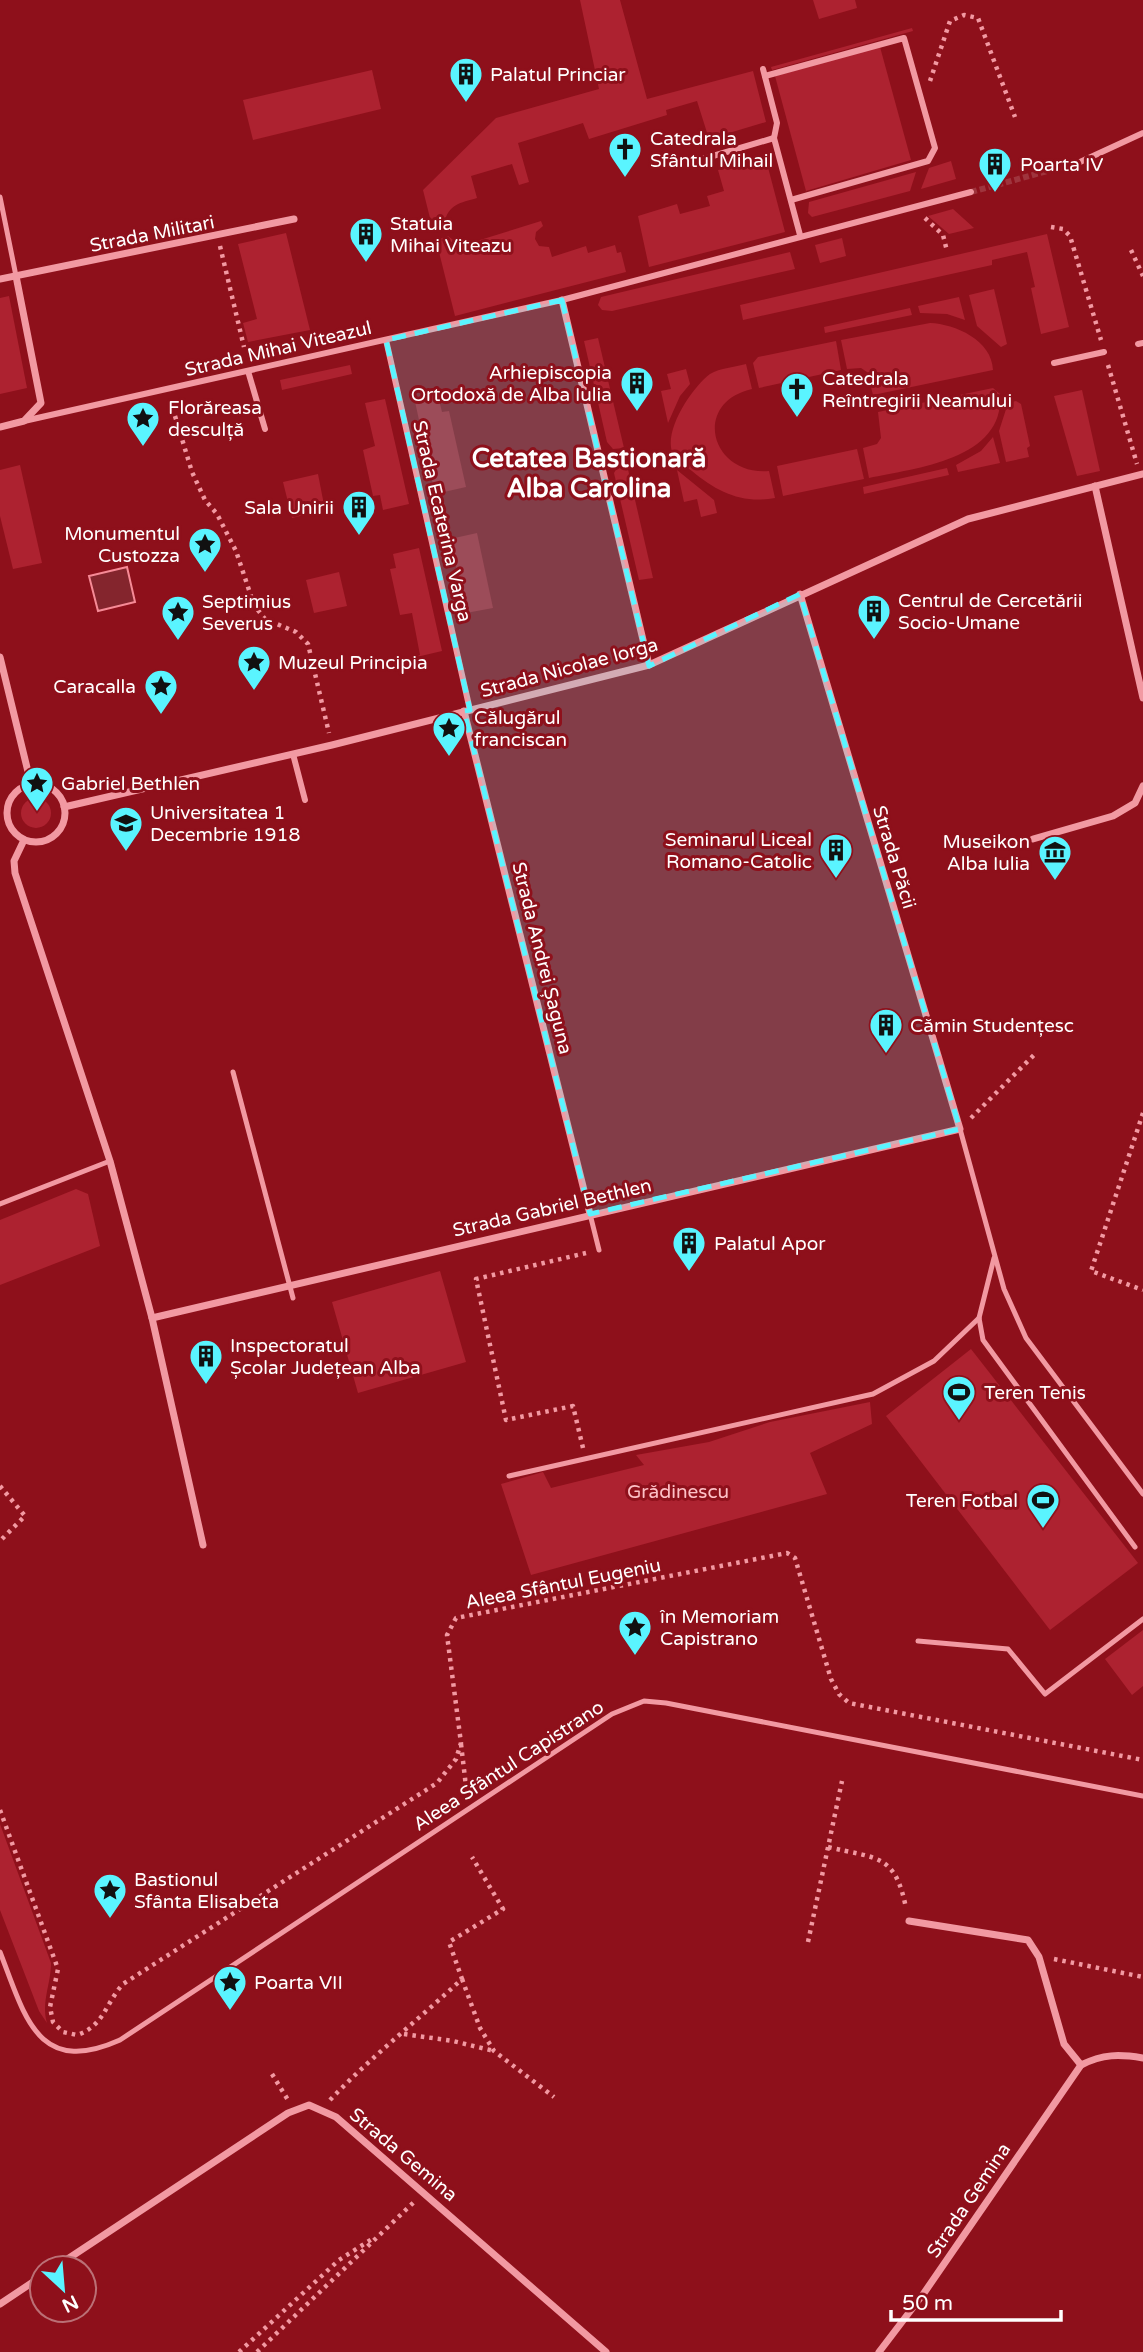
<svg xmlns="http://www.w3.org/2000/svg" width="1143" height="2352" viewBox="0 0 1143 2352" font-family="'Varela Round',sans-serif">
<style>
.green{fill:#ad2230}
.water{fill:#84252d;stroke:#f68a96;stroke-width:2}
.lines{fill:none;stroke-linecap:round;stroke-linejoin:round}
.pedestrian-tunnel{stroke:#9f343d;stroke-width:6;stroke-dasharray:6 3;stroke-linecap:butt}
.path{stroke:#f299a2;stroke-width:4.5;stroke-dasharray:3.5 5;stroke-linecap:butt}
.service{stroke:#f299a2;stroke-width:5}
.pedestrian{stroke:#f299a2;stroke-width:6}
.minor{stroke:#f299a2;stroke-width:7}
.marked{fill:#5af4ff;fill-opacity:0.2;stroke:#5af4ff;stroke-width:5;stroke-dasharray:14 9;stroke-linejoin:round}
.labels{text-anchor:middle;stroke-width:6;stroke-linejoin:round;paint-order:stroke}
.poi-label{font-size:19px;fill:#fff;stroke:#8e101b;text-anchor:start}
.street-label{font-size:19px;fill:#fff;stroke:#8e101b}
.park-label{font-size:19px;fill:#fdc0c6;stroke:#8e101b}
.district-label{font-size:26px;font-weight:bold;fill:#fff;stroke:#8e101b}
</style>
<rect width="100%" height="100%" fill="#8e101b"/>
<g class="green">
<path d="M580 0H620L647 99 753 71 766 122 709 139 697 101 666 110 667 115 589 139 583 123 518 143 529 182 519 185 512 164 471 176 477 198C460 203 449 204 444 223L432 226 423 190 496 118 599 89Z"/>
<path d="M813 0H855L857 8 819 19Z"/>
<path d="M912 28 913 31 772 70 771 67Z"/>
<path d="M880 47 911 160 806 191 775 76Z"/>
<path d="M372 70 381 109 253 140 243 100Z"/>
<path d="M765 156 785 232 649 267 638 216 677 204 680 214 710 206 707 196 724 191 718 170Z"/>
<path d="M951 161 956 179 921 189 929 168Z"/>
<path d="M916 172 910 191 812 217 808 213 809 202Z"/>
<path d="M953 209 974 228 949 234 928 216Z"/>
<path d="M541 221 543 226 536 232 535 239 539 246 549 247 552 257 586 246 588 253 615 245 617 253 621 252 626 272 455 316 436 240 448 236 457 243 467 244Z"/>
<path d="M286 233 310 330 248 342 243 323 257 319 238 244Z"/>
<path d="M1047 234 1069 327 1041 334 1031 288 1035 287 1027 252 992 260V265L743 320 740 305Z"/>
<path d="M842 238 846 256 820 263 815 245Z"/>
<path d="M790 252 795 269 612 311 602 310 598 305 601 297Z"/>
<path d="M994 289 1007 344 1001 347 977 326 969 295Z"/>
<path d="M9 296 27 388 0 394V298Z"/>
<path d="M959 297 965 320 947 314 920 313 918 306Z"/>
<path d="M910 308 912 315 825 333 824 327Z"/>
<path d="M930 323C955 324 992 340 993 370L873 395 867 372 861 368 847 369 841 340Z"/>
<path d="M598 338 624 448 613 449 607 442 584 341Z"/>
<path d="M836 341 841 370 759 388 753 363 758 357Z"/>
<path d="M746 364 752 389C691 403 711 476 769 471L775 498C742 504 717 492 692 471 687 467 679 463 675 458 659 436 692 387 710 374 720 368 735 367 746 364Z"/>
<path d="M350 365 352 374 282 390 280 380Z"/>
<path d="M686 369 690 384 680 396 668 423 661 391 671 389 667 374Z"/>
<path d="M993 388 1000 394C1005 460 915 468 869 478L863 448 877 444 881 438 878 412Z"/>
<path d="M1082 390 1100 471 1077 476 1054 396Z"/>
<path d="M437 392 442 412 449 411 466 487 435 494 414 397Z"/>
<path d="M385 399 409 504 383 510 380 495 373 496 363 450 375 446 365 403Z"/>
<path d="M1016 401 1021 404 1030 446 1027 448 1029 457 1006 462 999 431 1008 403Z"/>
<path d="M993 437 1000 463 958 472 956 465 981 451Z"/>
<path d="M857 449 864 479 783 496 777 466Z"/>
<path d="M20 465 42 563 13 569 0 516V470Z"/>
<path d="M627 465 653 578 639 580 614 473 617 468Z"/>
<path d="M947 468 949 475 864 494 863 487Z"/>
<path d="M677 470 714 500 717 513 701 517 697 499 684 502Z"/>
<path d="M318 474 325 510 292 518 283 482Z"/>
<path d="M477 533 493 608 466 613 450 539Z"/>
<path d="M419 548 442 651 391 663 420 655 412 613 400 615 390 569 396 568 393 554Z"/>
<path d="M339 572 347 606 314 613 306 580Z"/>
<circle cx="36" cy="813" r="15"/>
<path d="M76 1189 88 1194 100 1246 0 1285V1220Z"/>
<path d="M440 1271 466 1362 358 1393 332 1302Z"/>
<path d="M971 1349 1138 1563 1050 1630 886 1416Z"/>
<path d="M870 1402 872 1424 810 1453 827 1494 531 1575 501 1484 543 1472 551 1488 644 1465 636 1455 709 1442 770 1422Z"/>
<path d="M1143 1630V1686L1132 1695 1105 1659Z"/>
<path d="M0 1824 51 1963C51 1984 41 2002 47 2023L39 2011 0 1910Z"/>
</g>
<path class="water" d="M127 567 135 602 98 611 89 576Z"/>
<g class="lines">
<path class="pedestrian-tunnel" d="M971 192 1080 162"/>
<g class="path">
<path d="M930 81 950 21 964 15 978 18 1015 117"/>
<path d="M925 218 943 235 947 251"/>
<path d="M1051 227 1063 229 1070 236 1101 340"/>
<path d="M220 246 244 347"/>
<path d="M1131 250 1143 276"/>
<path d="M1108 365 1137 464"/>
<path d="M175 416 192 472 205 500 217 514 236 551 254 605 265 619 296 632 308 644 329 733"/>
<path d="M1143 1113 1091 1271 1143 1290"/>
<path d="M971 1118 1037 1052"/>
<path d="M583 1448 573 1406 506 1420 476 1279 586 1253"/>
<path d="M0 1486 25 1516 0 1541"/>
<path d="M461 1744 467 1795"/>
<path d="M0 1810 58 1969 50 2007 53 2022 63 2032 77 2035C104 2026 105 2004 123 1984L437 1783 456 1759 461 1743 447 1635 456 1618 787 1553 795 1558 831 1679 839 1694 849 1703 1143 1760"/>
<path d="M828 1847C877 1859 895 1853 906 1908"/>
<path d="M808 1942 842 1781"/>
<path d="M1054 1959 1143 1977"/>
<path d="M462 1979 480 2028 494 2051 554 2097"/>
<path d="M218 1990 231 2010"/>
<path d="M404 2034 453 2041 494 2051"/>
<path d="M272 2074 288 2100"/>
<path d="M330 2100C371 2057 418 2020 462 1979L449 1942 503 1909 472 1857"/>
<path d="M239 2352 339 2260 372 2239"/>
<path d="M257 2352 414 2202"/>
</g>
<g class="service">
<path d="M0 197 16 276"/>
<path d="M233 1072 293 1298"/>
<path d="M960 1129 1004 1289 1026 1338 1143 1494"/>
<path d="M0 1204 110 1161"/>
<path d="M590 1214 599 1250"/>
<path d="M994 1258 979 1318 983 1340 1135 1547"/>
<path d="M509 1476 873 1394 934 1361 979 1318"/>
<path d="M918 1641 1008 1649 1045 1694 1143 1619"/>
<path d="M0 1952C25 2016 37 2077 120 2040L612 1714 644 1701 666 1703 1143 1796"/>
</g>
<g class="pedestrian">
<path d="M763 69 777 123 774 138 800 235"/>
<path d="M765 76 904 38 935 148 928 161 791 200"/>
<path d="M696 161 774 138"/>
<path d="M1080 162 1143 133"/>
<path d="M386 340 470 710"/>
<path d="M1138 344 1143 343"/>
<path d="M1054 363 1104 352"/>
<path d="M248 371 265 429"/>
<path d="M24 421 562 300 971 192"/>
<path d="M293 754 305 800"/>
</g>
<g class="minor">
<path d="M0 279 294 219"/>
<path d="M562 300 649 665"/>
<path d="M0 427 24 421 41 403 16 276"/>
<path d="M1095 486 1143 698"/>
<path d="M0 657 31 784"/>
<path d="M464 711 590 1214"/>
<circle cx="36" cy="813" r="29"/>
<path d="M64 807 332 745 649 665 968 519 1143 474"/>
<path d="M1033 839 1113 816 1135 803 1143 786"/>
<path d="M24 840 14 861 15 873 110 1161 152 1318 203 1545"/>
<path d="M152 1318 960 1129 800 594"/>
<path d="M909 1921 1028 1940 1039 1957 1064 2044 1081 2065"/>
<path d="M54 2268 288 2113 309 2105 336 2117 606 2352"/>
<path d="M0 2304 42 2276"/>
<path d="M879 2352 924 2293 1081 2065C1103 2054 1119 2054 1143 2058"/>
</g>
</g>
<path class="marked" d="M562 300 649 666 800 594 960 1129 590 1214 464 711 470 710 386 340Z"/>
<defs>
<symbol id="building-pin" viewBox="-11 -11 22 30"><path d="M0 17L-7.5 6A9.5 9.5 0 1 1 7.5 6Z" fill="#5af4ff" stroke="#8e101b"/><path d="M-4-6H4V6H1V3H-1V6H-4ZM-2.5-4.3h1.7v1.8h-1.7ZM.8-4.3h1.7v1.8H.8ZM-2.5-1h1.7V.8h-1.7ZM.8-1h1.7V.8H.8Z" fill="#111"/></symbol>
<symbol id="church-pin" viewBox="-11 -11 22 30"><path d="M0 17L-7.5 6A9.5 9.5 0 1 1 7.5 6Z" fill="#5af4ff" stroke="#8e101b"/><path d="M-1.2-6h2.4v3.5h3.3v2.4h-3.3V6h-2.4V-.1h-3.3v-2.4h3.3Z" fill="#111"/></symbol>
<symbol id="sight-pin" viewBox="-11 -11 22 30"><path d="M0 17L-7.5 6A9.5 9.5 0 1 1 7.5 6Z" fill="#5af4ff" stroke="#8e101b"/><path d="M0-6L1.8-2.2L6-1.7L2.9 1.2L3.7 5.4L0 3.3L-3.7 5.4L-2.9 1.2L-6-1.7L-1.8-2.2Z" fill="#111"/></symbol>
<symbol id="university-pin" viewBox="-11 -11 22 30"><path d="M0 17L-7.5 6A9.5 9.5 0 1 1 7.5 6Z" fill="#5af4ff" stroke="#8e101b"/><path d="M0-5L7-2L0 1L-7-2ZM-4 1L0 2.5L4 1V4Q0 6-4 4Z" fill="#111"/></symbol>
<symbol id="museum-pin" viewBox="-11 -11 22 30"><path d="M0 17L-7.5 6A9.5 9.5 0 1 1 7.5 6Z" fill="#5af4ff" stroke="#8e101b"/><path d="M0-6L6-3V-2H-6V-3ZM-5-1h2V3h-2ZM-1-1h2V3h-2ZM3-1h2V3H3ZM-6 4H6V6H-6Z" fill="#111"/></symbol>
<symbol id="stadium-pin" viewBox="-11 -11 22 30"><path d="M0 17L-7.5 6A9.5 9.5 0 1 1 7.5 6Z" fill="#5af4ff" stroke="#8e101b"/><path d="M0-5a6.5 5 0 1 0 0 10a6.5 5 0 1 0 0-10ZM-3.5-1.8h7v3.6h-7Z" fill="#111"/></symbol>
</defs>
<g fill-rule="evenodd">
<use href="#building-pin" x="447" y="55" width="38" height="52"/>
<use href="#church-pin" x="606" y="130" width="38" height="52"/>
<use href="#building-pin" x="976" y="145" width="38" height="52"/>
<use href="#building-pin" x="347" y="215" width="38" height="52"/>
<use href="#building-pin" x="618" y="364" width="38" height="52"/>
<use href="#church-pin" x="778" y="370" width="38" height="52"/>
<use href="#sight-pin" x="124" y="399" width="38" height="52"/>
<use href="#building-pin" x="340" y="488" width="38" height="52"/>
<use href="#sight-pin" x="186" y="525" width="38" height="52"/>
<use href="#building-pin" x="855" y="592" width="38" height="52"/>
<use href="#sight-pin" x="159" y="593" width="38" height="52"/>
<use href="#sight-pin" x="235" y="643" width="38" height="52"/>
<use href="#sight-pin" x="142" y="667" width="38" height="52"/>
<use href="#sight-pin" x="430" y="709" width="38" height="52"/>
<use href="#sight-pin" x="18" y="764" width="38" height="52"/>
<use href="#university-pin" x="107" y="804" width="38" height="52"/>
<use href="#building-pin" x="817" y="831" width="38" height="52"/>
<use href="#museum-pin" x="1036" y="833" width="38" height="52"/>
<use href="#building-pin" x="867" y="1006" width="38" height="52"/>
<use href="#building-pin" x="670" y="1224" width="38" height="52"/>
<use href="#building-pin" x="187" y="1337" width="38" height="52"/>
<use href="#stadium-pin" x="940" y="1373" width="38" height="52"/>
<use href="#stadium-pin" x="1024" y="1481" width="38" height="52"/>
<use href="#sight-pin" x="616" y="1608" width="38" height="52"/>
<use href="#sight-pin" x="91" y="1871" width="38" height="52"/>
<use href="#sight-pin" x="211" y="1963" width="38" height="52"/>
</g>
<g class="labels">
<g class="poi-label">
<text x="490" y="81">Palatul Princiar</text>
<text x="650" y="145">Catedrala<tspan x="650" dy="22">Sfântul Mihail</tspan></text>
<text x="1020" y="171">Poarta IV</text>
<text x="390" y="230">Statuia<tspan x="390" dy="22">Mihai Viteazu</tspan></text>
<text x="612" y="379" text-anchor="end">Arhiepiscopia<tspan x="612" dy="22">Ortodoxă de Alba Iulia</tspan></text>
<text x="822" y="385">Catedrala<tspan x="822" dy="22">Reîntregirii Neamului</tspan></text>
<text x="168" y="414">Florăreasa<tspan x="168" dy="22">desculță</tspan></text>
<text x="334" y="514" text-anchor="end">Sala Unirii</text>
<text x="180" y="540" text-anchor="end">Monumentul<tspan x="180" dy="22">Custozza</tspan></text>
<text x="898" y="607">Centrul de Cercetării<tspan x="898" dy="22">Socio-Umane</tspan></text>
<text x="202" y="608">Septimius<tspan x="202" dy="22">Severus</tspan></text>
<text x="278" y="669">Muzeul Principia</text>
<text x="136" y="693" text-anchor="end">Caracalla</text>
<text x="474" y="724">Călugărul<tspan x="474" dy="22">franciscan</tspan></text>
<text x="61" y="790">Gabriel Bethlen</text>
<text x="150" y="819">Universitatea 1<tspan x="150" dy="22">Decembrie 1918</tspan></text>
<text x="812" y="846" text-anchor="end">Seminarul Liceal<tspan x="812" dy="22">Romano-Catolic</tspan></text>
<text x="1030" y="848" text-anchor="end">Museikon<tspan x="1030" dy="22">Alba Iulia</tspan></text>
<text x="910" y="1032">Cămin Studențesc</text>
<text x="714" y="1250">Palatul Apor</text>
<text x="230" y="1352">Inspectoratul<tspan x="230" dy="22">Școlar Județean Alba</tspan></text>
<text x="984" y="1399">Teren Tenis</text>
<text x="1018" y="1507" text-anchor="end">Teren Fotbal</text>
<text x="660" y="1623">în Memoriam<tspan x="660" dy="22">Capistrano</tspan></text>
<text x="134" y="1886">Bastionul<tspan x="134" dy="22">Sfânta Elisabeta</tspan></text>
<text x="254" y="1989">Poarta VII</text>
</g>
<g class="street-label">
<text transform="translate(152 233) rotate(-11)" y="7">Strada Militari</text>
<text transform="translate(278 348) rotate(-13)" y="7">Strada Mihai Viteazul</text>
<text transform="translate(443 521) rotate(77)" y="7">Strada Ecaterina Varga</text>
<text transform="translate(569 667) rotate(-15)" y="7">Strada Nicolae Iorga</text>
<text transform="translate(895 857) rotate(73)" y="7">Strada Păcii</text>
<text transform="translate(543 958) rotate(76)" y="7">Strada Andrei Șaguna</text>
<text transform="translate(552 1207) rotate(-13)" y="7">Strada Gabriel Bethlen</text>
<text transform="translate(563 1583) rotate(-11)" y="7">Aleea Sfântul Eugeniu</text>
<text transform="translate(508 1765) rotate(-33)" y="7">Aleea Sfântul Capistrano</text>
<text transform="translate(404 2154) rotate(40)" y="7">Strada Gemina</text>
<text transform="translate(968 2200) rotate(-56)" y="7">Strada Gemina</text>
</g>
<g class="park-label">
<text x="678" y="1498">Grădinescu</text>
</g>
<g class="district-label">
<text x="589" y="467">Cetatea Bastionară<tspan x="589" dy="30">Alba Carolina</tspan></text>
</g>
</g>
<g transform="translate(63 2289) rotate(154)"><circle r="33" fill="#8e101b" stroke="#bb7076" stroke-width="2"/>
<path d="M0-5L12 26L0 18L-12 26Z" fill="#5af4ff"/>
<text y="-10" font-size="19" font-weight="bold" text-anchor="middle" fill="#ffffff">N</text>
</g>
<path d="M891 2310v10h170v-10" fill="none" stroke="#ffffff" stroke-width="3.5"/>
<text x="902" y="2310" font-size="21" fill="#ffffff" stroke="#8e101b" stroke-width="5" paint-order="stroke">50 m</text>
</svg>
